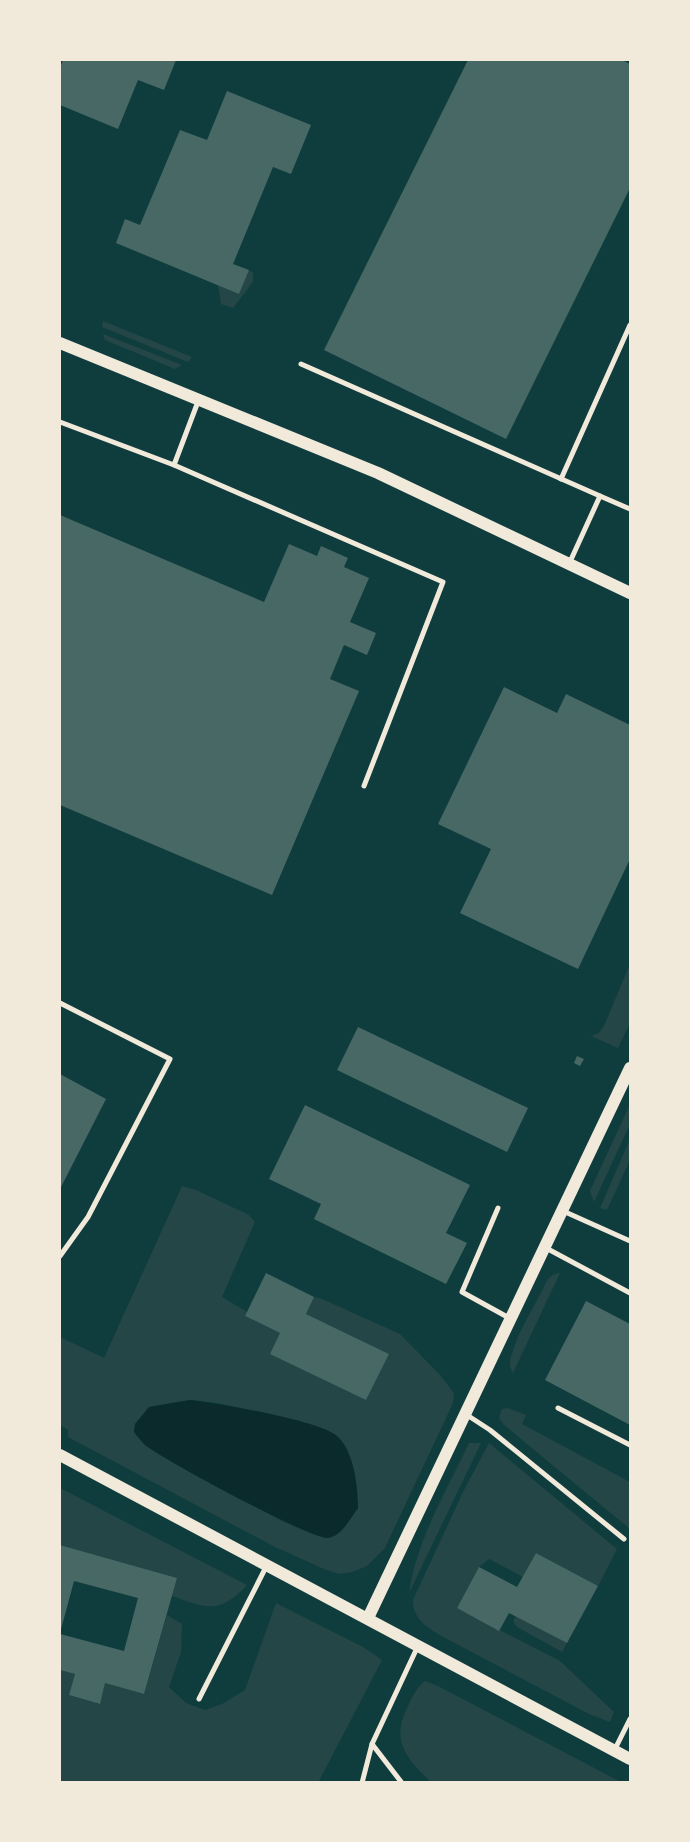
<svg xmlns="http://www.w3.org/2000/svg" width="690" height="1842" viewBox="0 0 690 1842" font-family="Signika,sans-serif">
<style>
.green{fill:#244646;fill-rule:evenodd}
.water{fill:#0a2a2b}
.building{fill:#486865}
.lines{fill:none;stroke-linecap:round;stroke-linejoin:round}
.service{stroke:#f1e9da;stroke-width:5}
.tertiary{stroke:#f1e9da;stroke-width:12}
</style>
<rect width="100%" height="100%" fill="#0f3d3e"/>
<g class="green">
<path d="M249 270 253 273V282L233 308 221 304 218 285Z"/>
<path d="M103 321 192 357 188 362 102 327Z"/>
<path d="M103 334 182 365 175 369 105 340Z"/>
<path d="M630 964V1023L618 1048 591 1036 599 1033 604 1026Z"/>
<path d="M630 1104V1124L594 1202 590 1191Z"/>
<path d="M630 1139V1160L607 1210 600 1208Z"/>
<path d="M182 1186 196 1190 249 1215 255 1222 222 1297 247 1312 245 1316 280 1333 366 1400 389 1354 306 1314 314 1297 320 1298 400 1334 440 1375 454 1393 453 1403 385 1548 367 1566 352 1572 339 1574 324 1569 275 1547 68 1437V1430L60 1425V1337L104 1358ZM190 1400 218 1403 326 1429 346 1448 353 1472 358 1508 340 1532 316 1535 282 1521 144 1444 149 1407Z"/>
<path d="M560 1273 513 1373C510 1368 509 1363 511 1357 518 1330 536 1305 547 1280L554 1274Z"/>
<path d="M507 1408 526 1415 522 1424 630 1482V1529L504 1425 499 1418 502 1409Z"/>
<path d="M469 1443H481L409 1593C416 1541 447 1490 469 1443Z"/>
<path d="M489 1443 617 1549 598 1586 536 1553 523 1577 489 1559 479 1567 457 1608 560 1661 614 1712 610 1722 589 1714 449 1640C433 1631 412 1621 413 1600L464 1490Z"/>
<path d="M60 1488 247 1585C219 1615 206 1608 172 1596L177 1578 60 1545Z"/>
<path d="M276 1603 363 1647 382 1660 318 1783 60 1782V1670L75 1674 69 1695 99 1704 105 1683 144 1694 167 1615 182 1624 181 1652 169 1687 186 1703 205 1710 222 1704 245 1690Z"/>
<path d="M516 1616 567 1643 562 1652 517 1627 513 1621Z"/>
<path d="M425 1681 438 1686 621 1782H431C405 1757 390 1740 409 1704 413 1695 418 1686 425 1681Z"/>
</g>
<path class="water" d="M190 1400C217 1403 318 1420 337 1436 354 1451 358 1486 358 1508 351 1517 342 1536 328 1538 312 1540 162 1459 145 1445 141 1441 137 1436 134 1432L135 1424 149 1407Z"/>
<g class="building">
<path d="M63 60H176L164 90 138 80 118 129 60 105V68Z"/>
<path d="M468 60H622L630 64V188L506 439 324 350Z"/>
<path d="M227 91 311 125 291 174 273 167 233 264 249 270 239 294 116 243 125 219 140 225 180 130 207 140Z"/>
<path d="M60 515 264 602 289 544 317 556 321 546 348 558 344 567 369 578 350 622 376 633 367 655 344 645 330 679 359 691 272 895 60 805Z"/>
<path d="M504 687 557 713 566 694 630 725V859L578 969 460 913 491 849 438 824Z"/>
<path d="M358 1027 528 1108 507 1152 337 1070Z"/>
<path d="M577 1056 584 1059 580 1066 574 1063Z"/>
<path d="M60 1074 106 1099 60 1189Z"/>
<path d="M305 1105 470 1185 446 1233 467 1243 446 1284 314 1219 321 1204 269 1179Z"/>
<path d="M266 1273 314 1297 306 1314 389 1354 366 1400 270 1354 280 1333 245 1316Z"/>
<path d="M586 1301 630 1324V1425L545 1380Z"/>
<path d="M60 1545 177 1578 144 1694 105 1683 100 1704 69 1695 75 1674 60 1670V1634L124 1651 138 1598 74 1581 60 1633Z"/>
<path d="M536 1553 598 1586 567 1643 509 1613 499 1631 457 1608 479 1567 517 1587Z"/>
</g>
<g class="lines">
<g class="service">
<path d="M301 364 600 496 569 564"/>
<path d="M60 422 174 465 199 399"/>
<path d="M174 465 443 582 364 786"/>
<path d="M561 479 630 325"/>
<path d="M600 496 630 509"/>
<path d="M60 1003 170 1059 88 1217 60 1256"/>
<path d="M498 1208 462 1292 511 1319"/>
<path d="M563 1211 630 1241"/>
<path d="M546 1248 630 1293"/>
<path d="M558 1408 630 1445"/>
<path d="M467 1415 490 1430 624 1539"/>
<path d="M199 1699 267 1565"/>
<path d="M614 1751 630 1719"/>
<path d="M362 1783 372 1744"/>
<path d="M402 1783 372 1744 417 1648"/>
</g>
<g class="tertiary">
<path d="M60 343 378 473 630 593"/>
<path d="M60 1455 630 1759"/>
<path d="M368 1618 630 1068"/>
</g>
</g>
<rect width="690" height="1842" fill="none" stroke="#f1e9da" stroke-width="122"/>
</svg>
